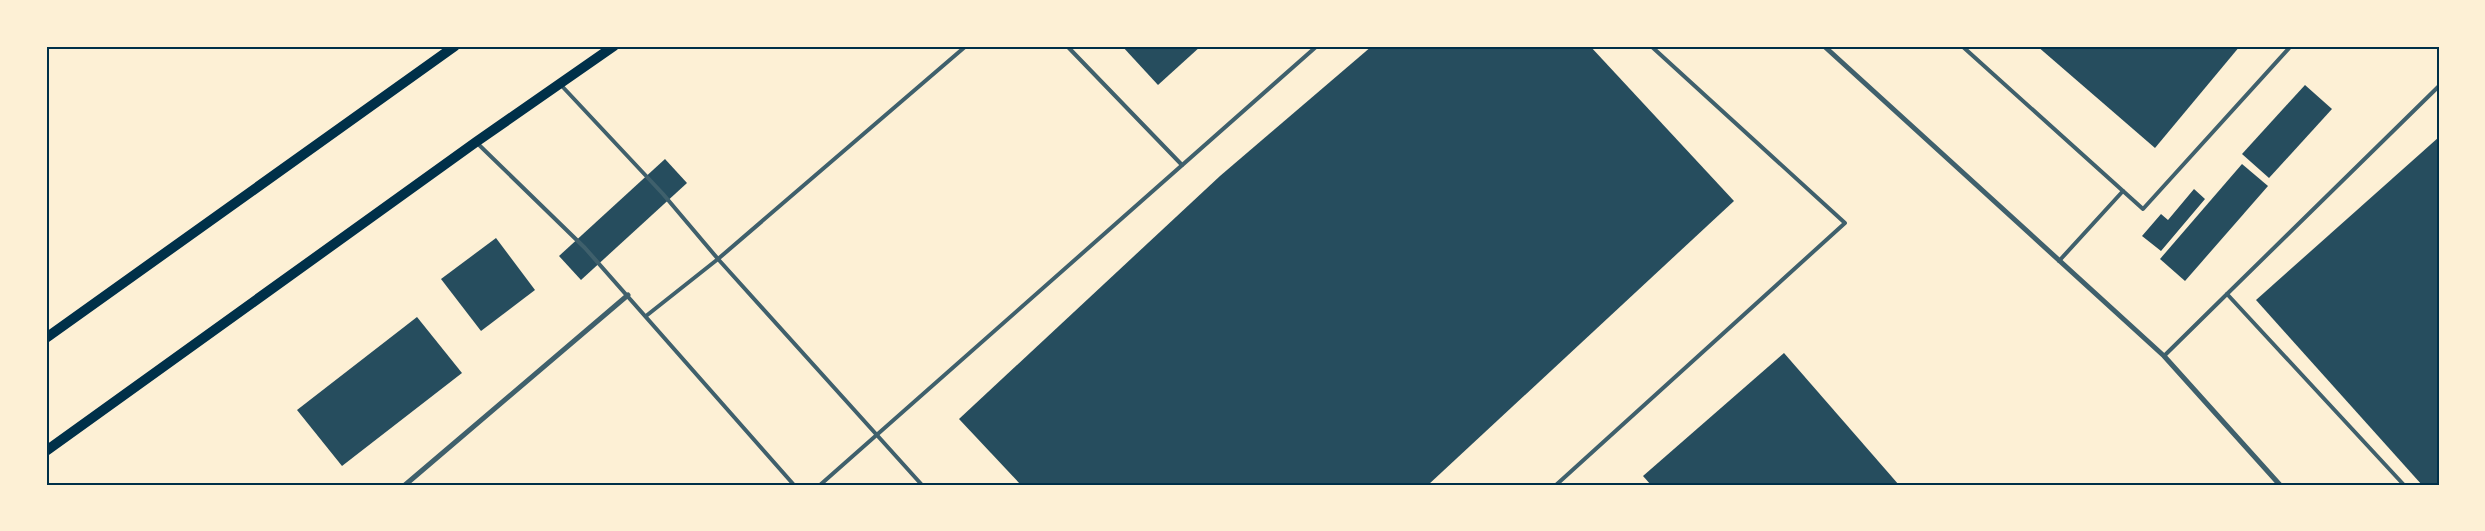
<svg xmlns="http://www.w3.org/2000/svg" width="2485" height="531" viewBox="0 0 2485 531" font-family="Signika,sans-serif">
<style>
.building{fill:#264d5e}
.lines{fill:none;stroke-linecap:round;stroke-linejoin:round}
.service{stroke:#3f606c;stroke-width:4}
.minor{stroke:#3f606c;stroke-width:5}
.secondary{stroke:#003049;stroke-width:10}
.neatline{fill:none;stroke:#003049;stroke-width:2}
</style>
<rect width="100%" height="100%" fill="#fdf0d5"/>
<g class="building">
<path d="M1122 46H1201L1158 85Z"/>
<path d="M1372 46H1590L1734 201 1428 485H1021L959 419 1220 176Z"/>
<path d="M2037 46H2240L2155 148Z"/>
<path d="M2305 85 2332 109 2269 178 2242 154Z"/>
<path d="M2439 137V485H2422L2256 300Z"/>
<path d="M665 159 687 183 581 280 559 256Z"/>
<path d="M2242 164 2268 186 2185 281 2160 259Z"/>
<path d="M2194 189 2205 199 2161 251 2142 236 2161 214 2168 220Z"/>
<path d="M496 238 535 290 481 331 441 279Z"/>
<path d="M417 317 462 373 342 466 297 410Z"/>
<path d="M1784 353 1899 485H1651L1643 476Z"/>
</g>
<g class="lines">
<g class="service">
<path d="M1067 46 1182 165"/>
<path d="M1962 46 2143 209 2291 46"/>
<path d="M560 84 663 194 718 259 922 485"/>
<path d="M476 142 585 248 794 485"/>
<path d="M2059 261 2123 191"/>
<path d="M646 316 718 259 966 46"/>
<path d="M2164 356 2227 294"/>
<path d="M820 485 1317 46"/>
<path d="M1556 485 1845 223 1651 46"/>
<path d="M2404 485 2227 294 2439 86"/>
</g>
<g class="minor">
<path d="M1824 46 2164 356 2280 485"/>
<path d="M405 485 628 295"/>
</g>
<g class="secondary">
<path d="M46 338 455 46"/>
<path d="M46 451 476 142 614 46"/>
</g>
</g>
<rect width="2485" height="531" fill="none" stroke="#fdf0d5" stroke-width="95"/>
<rect x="48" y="48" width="2390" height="436" class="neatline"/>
</svg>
